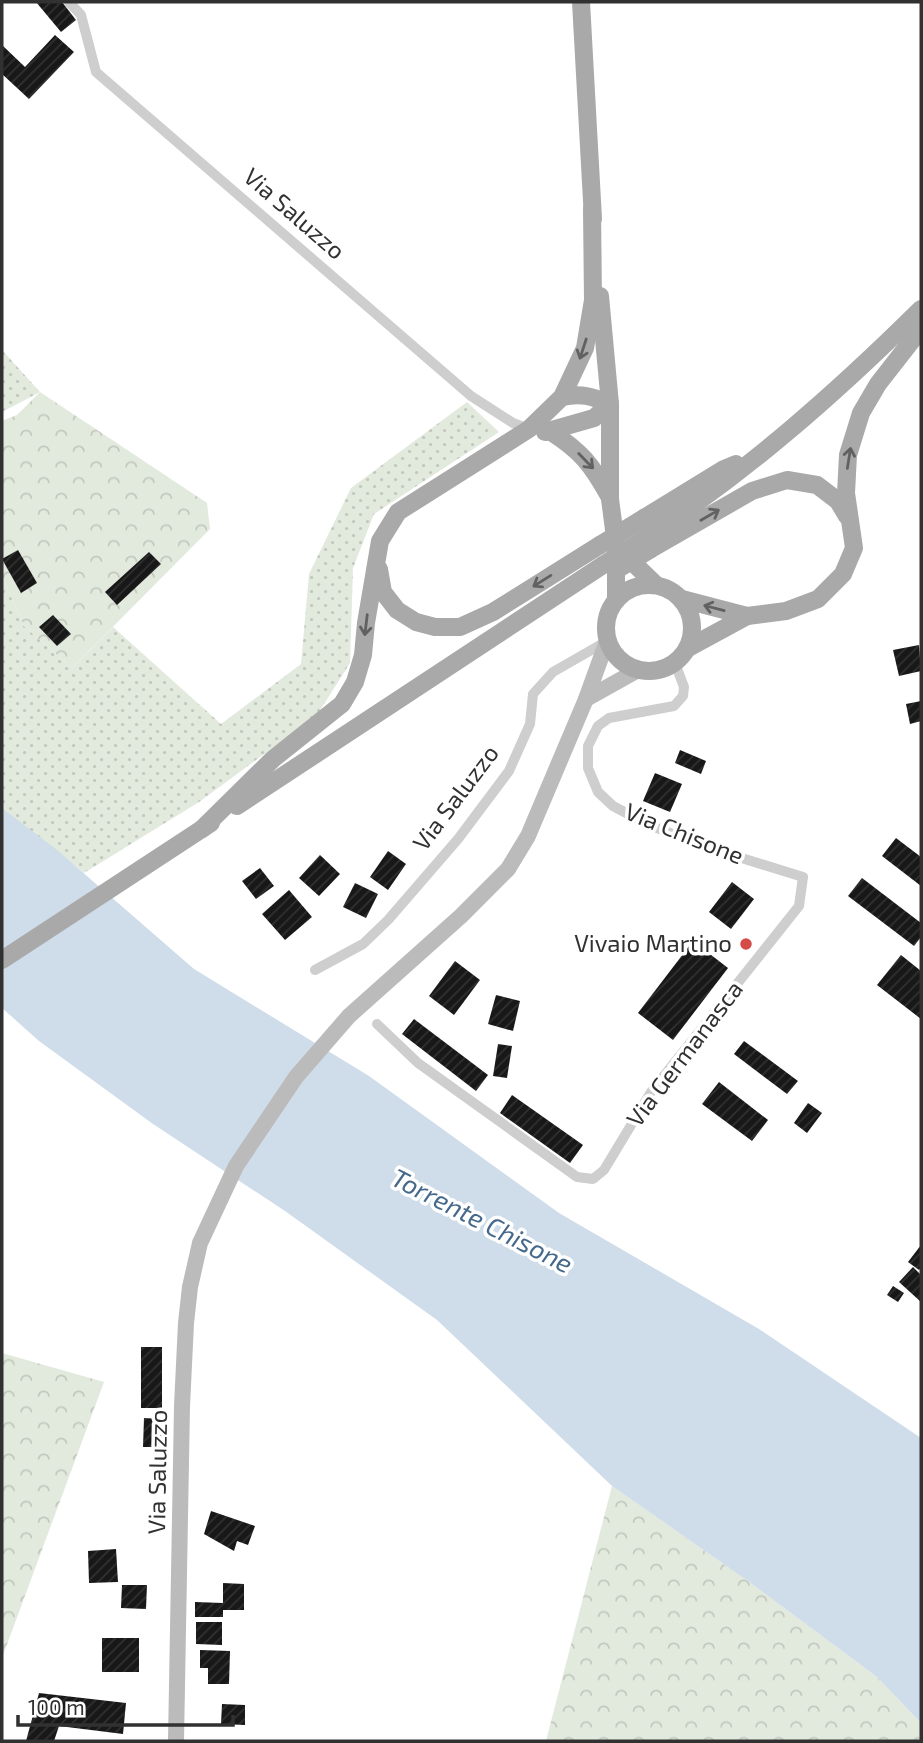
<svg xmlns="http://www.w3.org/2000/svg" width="923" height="1743" viewBox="0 0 923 1743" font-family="'Exo 2',sans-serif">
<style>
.grass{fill:url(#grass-dots)}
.forest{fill:url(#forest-crowns)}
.water{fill:#cfdce9}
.building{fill:url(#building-hatch)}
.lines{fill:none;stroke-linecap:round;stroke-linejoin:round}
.minor{stroke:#cecece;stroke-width:10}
.secondary{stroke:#bbb;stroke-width:16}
.primary{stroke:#a9a9a9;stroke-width:18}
.primary-bridge{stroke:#a9a9a9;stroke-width:18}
.oneway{stroke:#616161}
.poi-dot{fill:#d44b47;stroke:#fff;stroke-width:2.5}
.labels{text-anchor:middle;stroke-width:7;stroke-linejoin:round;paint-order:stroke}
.street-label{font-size:24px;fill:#313131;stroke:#fff}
.poi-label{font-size:24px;fill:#313131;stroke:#fff;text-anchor:end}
.water-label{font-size:26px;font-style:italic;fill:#46698b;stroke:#fff}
</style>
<defs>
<pattern id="grass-dots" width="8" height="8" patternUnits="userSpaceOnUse" patternTransform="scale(1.75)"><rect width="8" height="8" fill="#e2e9dd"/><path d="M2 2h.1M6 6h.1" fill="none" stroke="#c2c8be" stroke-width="1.8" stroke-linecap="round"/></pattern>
<pattern id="forest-crowns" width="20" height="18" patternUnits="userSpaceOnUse" patternTransform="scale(1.75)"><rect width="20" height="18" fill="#e2e9dd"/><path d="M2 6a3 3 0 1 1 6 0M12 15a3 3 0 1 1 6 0" fill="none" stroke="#c2c8be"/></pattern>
<pattern id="building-hatch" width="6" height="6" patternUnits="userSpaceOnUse" patternTransform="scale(1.75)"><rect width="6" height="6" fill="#181818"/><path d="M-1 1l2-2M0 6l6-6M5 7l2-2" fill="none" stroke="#313131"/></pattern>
</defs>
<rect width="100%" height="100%" fill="#fff"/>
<g class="grass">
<path d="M2 350 40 392 2 412Z"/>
<path d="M467 402 499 432 374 514 353 568 350 663 317 715 199 802 84 873 2 808V576L24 626 72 668 113 627 221 724 301 664 309 574 351 488Z"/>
</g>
<g class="forest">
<path d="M40 392 207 503 210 529 72 668 24 626 2 576V421L17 415Z"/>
<path d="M2 1353 104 1382 2 1658Z"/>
<path d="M612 1486 745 1579 877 1677 921 1723V1741H546Z"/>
</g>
<path class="water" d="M2 808 57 850 194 969 369 1076 559 1213 759 1329 921 1438V1723L877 1677 745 1579 612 1486 437 1320 285 1211 153 1124 39 1041 2 1008Z"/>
<g class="building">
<path d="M36 2H62L76 20 61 32Z"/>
<path d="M55 35 74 52 29 99 2 74V45L25 67Z"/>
<path d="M18 550 37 583 21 593 2 559Z"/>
<path d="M149 552 161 564 117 605 105 592Z"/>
<path d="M53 615 71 634 57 646 39 627Z"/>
<path d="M919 645 921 671 899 676 893 650Z"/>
<path d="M921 701V721L910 724 906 704Z"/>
<path d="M680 750 706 761 701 774 675 763Z"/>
<path d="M655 773 682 784 670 812 643 801Z"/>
<path d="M896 838 921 857V886L882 856Z"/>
<path d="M388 851 406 864 388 890 370 877Z"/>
<path d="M320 855 340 874 319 896 299 878Z"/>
<path d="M260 868 274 886 256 899 242 881Z"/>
<path d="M862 878 921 923V937L914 946 848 896Z"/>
<path d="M732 882 754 899 731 929 709 912Z"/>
<path d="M355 883 378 894 366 918 343 907Z"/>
<path d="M289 890 312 917 285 940 262 914Z"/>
<path d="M693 941 728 968 673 1040 638 1013Z"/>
<path d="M901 955 921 971V1019L877 985Z"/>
<path d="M455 961 480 980 454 1015 429 996Z"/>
<path d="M496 995 520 1001 513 1031 488 1024Z"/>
<path d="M414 1019 488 1075 476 1091 402 1034Z"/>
<path d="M744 1041 798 1081 787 1094 734 1054Z"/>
<path d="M498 1044 512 1046 507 1078 493 1076Z"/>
<path d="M719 1082 768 1120 752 1141 702 1104Z"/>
<path d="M512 1095 583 1145 570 1163 500 1113Z"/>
<path d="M808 1103 822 1113 807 1133 794 1123Z"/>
<path d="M921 1245V1267L919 1270 908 1262Z"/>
<path d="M913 1267 921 1275V1302L899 1282Z"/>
<path d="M893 1286 904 1293 898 1302 887 1295Z"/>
<rect x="141" y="1347" width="21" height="61"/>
<path d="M144 1418 162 1419 161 1447H143Z"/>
<path d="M211 1511 255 1526 248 1545 237 1541 234 1551 204 1534Z"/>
<path d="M116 1549 118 1582 89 1583 88 1551Z"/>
<path d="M223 1583 244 1584V1610H223V1617H195V1602L223 1603Z"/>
<path d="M122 1585H147L146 1609 121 1608Z"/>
<path d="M196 1622H222V1645L196 1644Z"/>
<rect x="102" y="1638" width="37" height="34"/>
<path d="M200 1650 230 1651 229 1684H208V1668H200Z"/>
<path d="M39 1693 126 1703 123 1734 59 1726 54 1741H26Z"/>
<path d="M222 1704 245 1705V1725L221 1724Z"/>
</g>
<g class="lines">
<g class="minor">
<path d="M69 2 81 15 96 72 471 396 513 423 529 429"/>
<path d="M315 970 363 944 388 920 458 839 509 771 530 724 533 694 553 672 607 641"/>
<path d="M377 1024 418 1063 577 1177 593 1179 604 1170 651 1092 799 906 803 877 703 846 647 824 613 806 598 792 588 768V746L598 726 609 718 674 706 683 696 684 687 675 663"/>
</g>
<g class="secondary">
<path d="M586 699 638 670"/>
<path d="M176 1741 182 1406 186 1323 190 1287 200 1243 236 1166 296 1077 349 1016 461 916 508 869 528 836 586 699 607 641"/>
</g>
<g class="primary">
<path d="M581 2 593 219"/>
<path d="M600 296 610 404V499L616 545V600"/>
<path d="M562 397C581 393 592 396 610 404"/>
<path d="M545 432 594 418 610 404"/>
<path d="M551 432C581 451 592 465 609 496"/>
<path d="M644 518 724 469 736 464"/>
<path d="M648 536C748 471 836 393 921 309"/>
<path d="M651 549 752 491 787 480 817 485 838 501 847 516"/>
<path d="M621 551 656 585"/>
<path d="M379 569 383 592 397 610 416 622 435 627H460L493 612 600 545"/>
<circle cx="649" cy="628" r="43"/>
<path d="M682 599 747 616 786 611 818 599 843 574 854 548 846 493 848 455 861 413 878 384 921 329"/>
<path d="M688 648 747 616"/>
<path d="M237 806 603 565"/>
<path d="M202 829 273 759 342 704 355 682 363 655 366 623 380 541 398 512 529 429 562 397 585 348 593 300 592 209"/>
<path d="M2 960 211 823"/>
</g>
<g class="primary-bridge">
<path d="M600 545 644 518"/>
<path d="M603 565 648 536"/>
<path d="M618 569 651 549"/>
</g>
</g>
<defs><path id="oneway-shaft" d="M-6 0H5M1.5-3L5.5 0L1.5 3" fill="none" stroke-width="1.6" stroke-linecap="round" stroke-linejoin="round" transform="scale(1.75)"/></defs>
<g class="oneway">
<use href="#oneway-shaft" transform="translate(583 349) rotate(108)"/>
<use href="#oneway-shaft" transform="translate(849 458) rotate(-81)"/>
<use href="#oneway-shaft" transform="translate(586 461) rotate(46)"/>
<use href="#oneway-shaft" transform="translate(710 515) rotate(-30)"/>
<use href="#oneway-shaft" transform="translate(542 581) rotate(148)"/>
<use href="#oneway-shaft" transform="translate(714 608) rotate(-165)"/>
<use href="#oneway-shaft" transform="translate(366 625) rotate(97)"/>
</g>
<circle class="poi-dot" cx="746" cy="944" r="7"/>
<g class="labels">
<g class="street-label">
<text transform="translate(294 214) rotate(41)" y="8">Via Saluzzo</text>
<text transform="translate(456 798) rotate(-53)" y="8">Via Saluzzo</text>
<text transform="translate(684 834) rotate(22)" y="8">Via Chisone</text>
<text transform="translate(685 1054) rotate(-53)" y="8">Via Germanasca</text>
<text transform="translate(158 1472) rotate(-89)" y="8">Via Saluzzo</text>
</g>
<g class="poi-label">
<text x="732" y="952">Vivaio Martino</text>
</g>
<g class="water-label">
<text transform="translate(482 1221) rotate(27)" y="9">Torrente Chisone</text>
</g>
</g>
<rect width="923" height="1743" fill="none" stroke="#313131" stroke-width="7"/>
<path d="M18 1715v10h215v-10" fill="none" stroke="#313131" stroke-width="3.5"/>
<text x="28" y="1715" font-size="21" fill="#313131" stroke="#ffffff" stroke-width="5" paint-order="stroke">100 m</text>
</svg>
